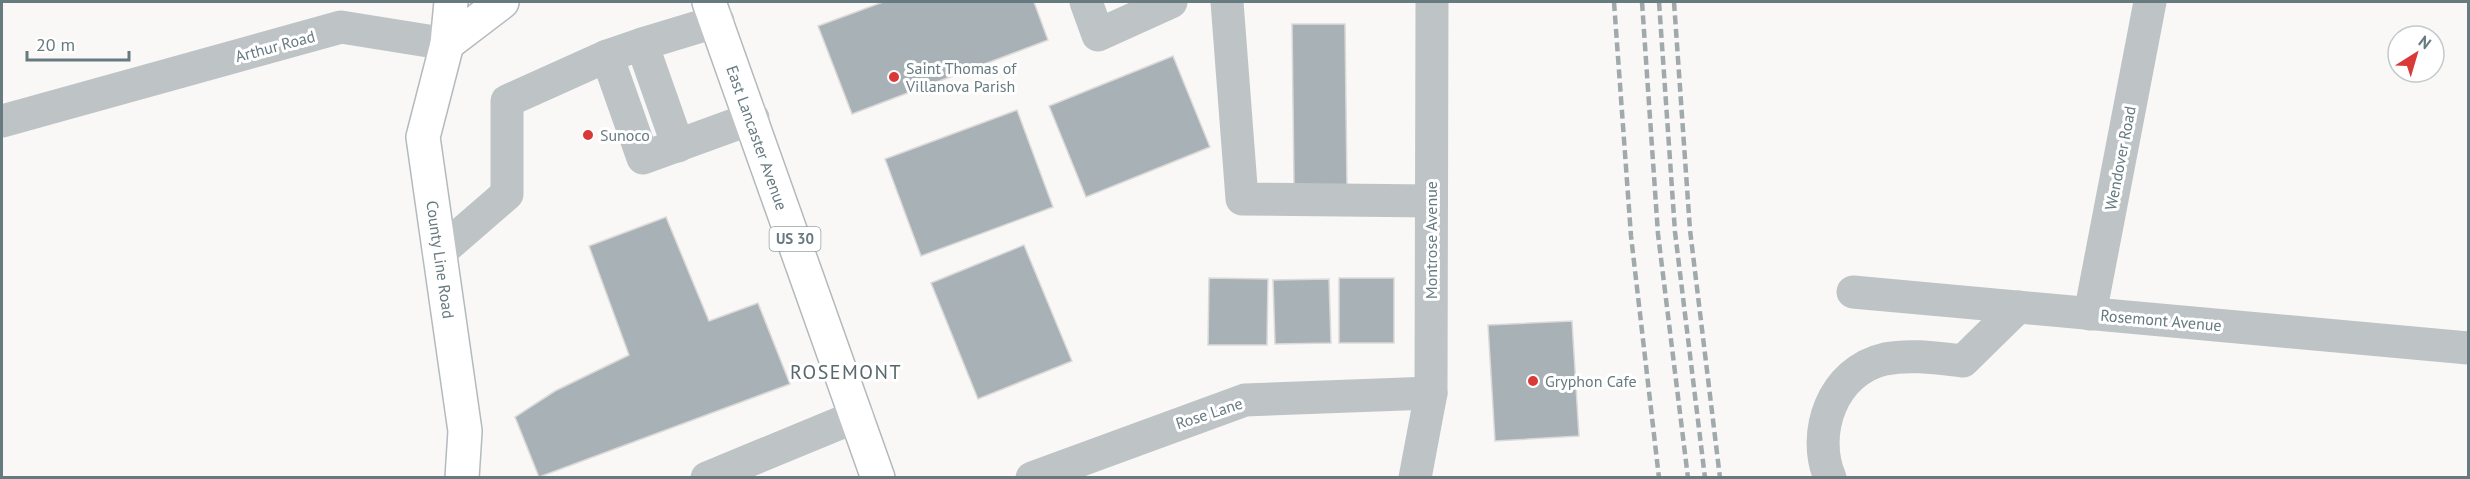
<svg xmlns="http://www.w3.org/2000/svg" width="2470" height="479" viewBox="0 0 2470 479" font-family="'PT Sans',sans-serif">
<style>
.building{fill:#a8b2b6;stroke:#dbdad9;stroke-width:1.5}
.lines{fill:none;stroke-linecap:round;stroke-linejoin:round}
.major-casing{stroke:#b4babd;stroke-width:36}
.highway-casing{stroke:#b4b9bb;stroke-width:36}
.minor{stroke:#bec4c6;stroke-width:33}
.major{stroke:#fff;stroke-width:33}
.highway{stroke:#fff;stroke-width:33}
.rail{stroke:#a0aaad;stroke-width:4.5;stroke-dasharray:9 4.5;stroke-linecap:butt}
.poi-dot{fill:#d93a37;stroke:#fff;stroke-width:2}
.labels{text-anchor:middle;stroke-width:6;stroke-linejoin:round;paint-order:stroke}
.shield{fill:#fff;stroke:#94a2a6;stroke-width:1.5}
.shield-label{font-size:15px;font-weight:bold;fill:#667a80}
.street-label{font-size:16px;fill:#667a80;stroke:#fff}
.poi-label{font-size:16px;fill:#667a80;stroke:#fff;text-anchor:start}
.quarter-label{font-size:20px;letter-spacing:1.5px;fill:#57676b;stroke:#fff}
</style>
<rect width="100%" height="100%" fill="#f9f8f7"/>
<g class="building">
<path d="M883 2H1034L1048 40 852 114 818 26Z"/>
<path d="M1292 24H1345L1347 186H1294Z"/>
<path d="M1173 56 1210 147 1086 197 1049 106Z"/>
<path d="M1017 110 1053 207 921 256 885 159Z"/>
<path d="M666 217 709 321 758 303 790 384 539 477 515 417 555 391 629 355 589 246Z"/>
<path d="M1024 245 1072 361 978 399 931 283Z"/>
<path d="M1209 278 1268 279 1267 345H1208Z"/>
<rect x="1339" y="278" width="55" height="65"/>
<path d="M1329 279 1331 343 1275 344 1273 280Z"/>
<path d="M1572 321 1579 436 1495 441 1488 325Z"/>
</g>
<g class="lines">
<defs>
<g id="major">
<path id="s1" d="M451 2 447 44 423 137 465 431 462 478"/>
<path d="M447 44 502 2"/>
</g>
<g id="highway">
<path id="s2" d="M709 2 878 478"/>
</g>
</defs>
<use href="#major" class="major-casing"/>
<use href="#highway" class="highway-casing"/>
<g class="minor">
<path d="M1086 2 1098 35 1171 2"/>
<path d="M1227 2 1242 199 1431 201"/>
<path d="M642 44 718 21"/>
<path d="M607 56 642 44 678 146"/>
<path d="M2 121 341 27 447 44"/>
<path d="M439 253 507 194V101L607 56 643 158 753 118"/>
<path d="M1853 292 2468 348"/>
<path d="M2090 314 2150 2"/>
<path d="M707 478 857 416"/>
<path d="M1032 478 1245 400 1431 393"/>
<path d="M1415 478 1431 393 1432 2"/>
<path d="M1830 478C1811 433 1832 371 1885 359 1910 354 1937 358 1963 361L2018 307"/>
</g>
<use href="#major" class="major"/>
<use href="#highway" class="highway"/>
<g class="rail">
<path d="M1614 2 1631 236 1659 478"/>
<path d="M1642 2 1658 234 1688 478"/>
<path d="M1659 2 1675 232 1705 478"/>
<path d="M1674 2 1690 230 1720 478"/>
</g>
</g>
<g class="poi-dot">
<circle cx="894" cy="77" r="6"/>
<circle cx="588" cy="135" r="6"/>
<circle cx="1533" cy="381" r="6"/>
</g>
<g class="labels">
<rect class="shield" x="769.5" y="227" width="51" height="24" rx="4.5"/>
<g class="shield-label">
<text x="795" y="244">US 30</text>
</g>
<g class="street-label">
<text transform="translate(275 46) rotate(-15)" y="6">Arthur Road</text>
<text dy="6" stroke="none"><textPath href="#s2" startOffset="144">East Lancaster Avenue</textPath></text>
<text transform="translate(2120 158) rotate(-79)" y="6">Wendover Road</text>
<text transform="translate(1431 240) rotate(-90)" y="6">Montrose Avenue</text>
<text dy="6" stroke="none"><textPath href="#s1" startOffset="262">County Line Road</textPath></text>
<text transform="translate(2161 320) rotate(5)" y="6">Rosemont Avenue</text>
<text transform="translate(1209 413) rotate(-18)" y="6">Rose Lane</text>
</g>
<g class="poi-label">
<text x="906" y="74">Saint Thomas of<tspan x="906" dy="18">Villanova Parish</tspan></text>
<text x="600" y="141">Sunoco</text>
<text x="1545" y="387">Gryphon Cafe</text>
</g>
<g class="quarter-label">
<text x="846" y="379">ROSEMONT</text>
</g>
</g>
<rect width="2470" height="479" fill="none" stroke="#667a80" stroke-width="6"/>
<g transform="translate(2416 54) rotate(37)"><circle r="28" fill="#ffffff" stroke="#c2cacc" stroke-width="1.5"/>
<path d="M0-4.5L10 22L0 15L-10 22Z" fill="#d93a37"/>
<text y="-9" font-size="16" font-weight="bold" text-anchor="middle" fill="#667a80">N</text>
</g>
<path d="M27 51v9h102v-9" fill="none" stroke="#667a80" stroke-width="3"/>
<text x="36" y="51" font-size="18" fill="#667a80" stroke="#ffffff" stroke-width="4.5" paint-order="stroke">20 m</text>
</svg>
